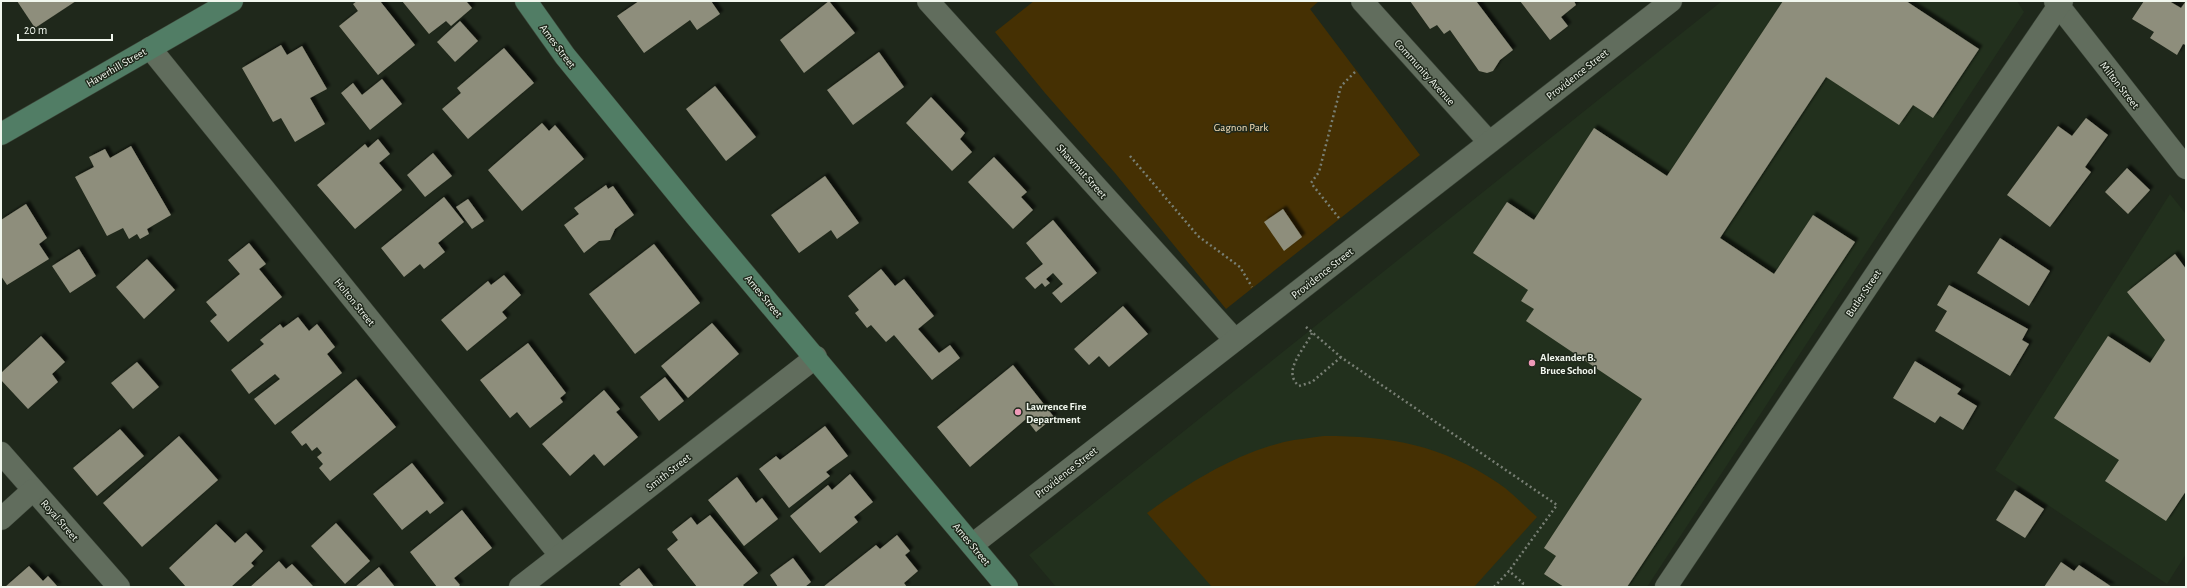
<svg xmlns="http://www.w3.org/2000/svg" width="2187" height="588" viewBox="0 0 2187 588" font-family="'Alegreya Sans',sans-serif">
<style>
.built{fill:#22301d}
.green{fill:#453003}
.building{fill:#8e8e7b;filter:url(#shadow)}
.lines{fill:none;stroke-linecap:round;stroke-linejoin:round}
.street-casing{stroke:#3b4438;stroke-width:23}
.secondary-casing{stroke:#3b4438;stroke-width:23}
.path{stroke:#787f74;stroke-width:2.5;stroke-dasharray:2 3;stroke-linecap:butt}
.street{stroke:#616d5d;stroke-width:22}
.secondary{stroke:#517d65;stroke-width:22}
.poi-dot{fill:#ef9ab8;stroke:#1f281b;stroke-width:1.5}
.labels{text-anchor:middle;stroke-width:3;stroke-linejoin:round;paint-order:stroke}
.street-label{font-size:11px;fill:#f1f7ee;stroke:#1f281b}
.park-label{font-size:11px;fill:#f7e0b9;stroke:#1f281b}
.poi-label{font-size:11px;font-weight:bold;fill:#f1f7ee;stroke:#1f281b;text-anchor:start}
</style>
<defs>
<filter id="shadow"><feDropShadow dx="3.5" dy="-3.5" stdDeviation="1" flood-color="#0009"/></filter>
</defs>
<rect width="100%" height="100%" fill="#1f281b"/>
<g class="built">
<path d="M1722 1H2017L2024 12 1647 587H1056L1029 555Z"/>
<path d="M2170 194 2186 214V554L2167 584 1995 470Z"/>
</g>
<g class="green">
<path d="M1034 1H1319L1310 9 1420 155 1226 309 1115 173 1045 93 995 32Z"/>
<path d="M1324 436C1390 436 1442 445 1498 483 1512 492 1524 506 1537 517L1474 587H1212L1147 513C1189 483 1233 455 1284 442 1297 439 1311 438 1324 436Z"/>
</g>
<g class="building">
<path d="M17 1H76L35 28Z"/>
<path d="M357 1H380L415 45 378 75 339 26 358 11 353 4Z"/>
<path d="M402 1H466L472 8 451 26 446 21 429 34Z"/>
<path d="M639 1H711L720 14 697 30 690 20 644 53 617 16Z"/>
<path d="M829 1 855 33 804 73 780 40Z"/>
<path d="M1410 1H1476L1513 50 1500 60 1493 71 1487 73 1479 71 1450 30 1444 34 1437 25 1430 29Z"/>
<path d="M1520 1H1574L1576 5 1561 17 1568 26 1550 40Z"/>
<path d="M1783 1H1906L1979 49 1933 118 1913 105 1899 125 1826 77 1720 238 1774 274 1813 215 1855 242 1627 587H1564L1544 574 1556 556 1544 548 1642 399 1526 321 1534 309 1521 301 1528 290 1473 253 1507 202 1534 220 1594 128 1667 176Z"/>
<path d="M2144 1H2169L2181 8 2186 1V45L2183 44 2177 55 2150 38 2154 32 2132 19Z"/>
<path d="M460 21 478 41 455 62 437 42Z"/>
<path d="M281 45 287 55 302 46 327 89 310 98 325 124 295 142 281 118 273 122 242 68Z"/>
<path d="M504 48 534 83 468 139 442 109 461 93 457 88Z"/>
<path d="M879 52 904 87 853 125 827 90Z"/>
<path d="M382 79 402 104 370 130 341 93 353 83 362 95Z"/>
<path d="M715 86 756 137 726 161 686 109Z"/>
<path d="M931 97 965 133 960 139 972 152 952 171 906 123Z"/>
<path d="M2086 118 2108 135 2085 167 2091 172 2050 227 2007 195 2058 126 2072 136Z"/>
<path d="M542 123 549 131 555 125 584 159 522 211 488 170Z"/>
<path d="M378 139 390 154 379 163 402 190 355 229 317 185 365 144 368 148Z"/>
<path d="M131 146 171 215 147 229 149 234 140 239 137 234 129 239 123 228 107 236 75 177 94 167 89 157 105 149 110 158Z"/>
<path d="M433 153 452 176 425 197 407 175Z"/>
<path d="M994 157 1027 192 1021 197 1033 210 1013 229 968 182Z"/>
<path d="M2127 168 2150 190 2128 214 2105 192Z"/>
<path d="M825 176 859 223 837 239 831 230 799 253 771 215Z"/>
<path d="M606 185 608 189 613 186 634 215 615 229 610 240 599 241 584 253 564 225 579 214 574 208Z"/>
<path d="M444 197 464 222 438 243 445 252 424 269 420 264 404 277 381 248Z"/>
<path d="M468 199 484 221 472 229 456 207Z"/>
<path d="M26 204 47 238 39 244 49 259 7 285 1 276V220Z"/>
<path d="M1283 209 1302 237 1284 251 1264 222Z"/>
<path d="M1053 220 1097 273 1061 303 1052 293 1063 284 1053 273 1046 279 1050 283 1045 287 1042 283 1035 289 1025 278 1043 264 1026 243Z"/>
<path d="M2000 238 2050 271 2029 306 1977 273Z"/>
<path d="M249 243 266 264 259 269 282 297 228 342 210 321 217 315 206 302 240 274 228 260Z"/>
<path d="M654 244 700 303 635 354 589 294Z"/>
<path d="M79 249 96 276 70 293 52 266Z"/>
<path d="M2175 254 2186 269V491L2166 521 2105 481 2119 460 2054 418 2108 336 2150 363 2165 340 2127 292Z"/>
<path d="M147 259 175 290 144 319 116 287Z"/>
<path d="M881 269 895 286 904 279 934 316 918 329 939 353 950 345 960 358 932 380 894 335 886 342 871 325 867 328 855 313 859 310 848 296Z"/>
<path d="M504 275 521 295 502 312 507 318 467 351 441 320 488 281 491 285Z"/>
<path d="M1949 285 2028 329 2022 340 2029 344 2010 376 1935 331 1947 311 1937 305Z"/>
<path d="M1123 306 1148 334 1109 367 1099 356 1089 365 1074 349Z"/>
<path d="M298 317 309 331 317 324 335 347 327 354 342 373 275 425 254 399 280 379 275 374 249 394 231 370 264 344 260 340 280 324 283 328Z"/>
<path d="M712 323 739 354 688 398 661 366Z"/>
<path d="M41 336 65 362 52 374 58 382 28 409 1 380V373Z"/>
<path d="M528 343 566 393 560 398 563 402 530 428 517 412 510 418 480 380Z"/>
<path d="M1915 361 1961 389 1957 394 1977 406 1963 430 1940 416 1935 423 1893 398Z"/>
<path d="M137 362 159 387 133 409 111 383Z"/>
<path d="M1013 365 1054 417 1036 432 1026 419 970 467 937 427Z"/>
<path d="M665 377 684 401 659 421 640 397Z"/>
<path d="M356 379 396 427 330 481 319 468 323 464 317 457 322 453 317 447 312 451 306 443 302 446 291 432Z"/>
<path d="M604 390 620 409 616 412 638 437 604 466 594 454 570 476 542 444Z"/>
<path d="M825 426 848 456 826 472 830 476 789 508 759 469 776 456 780 460Z"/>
<path d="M120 429 144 456 97 496 73 468Z"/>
<path d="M179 436 218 480 142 547 103 503Z"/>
<path d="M412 463 444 503 430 514 427 510 402 530 373 494Z"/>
<path d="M850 474 873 502 854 517 858 522 820 553 790 516 828 485 832 490Z"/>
<path d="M737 477 756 503 762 498 778 519 744 546 708 500Z"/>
<path d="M2015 490 2044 509 2025 538 1996 520Z"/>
<path d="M462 510 492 548 454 578 460 585 458 587H437L410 552Z"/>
<path d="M710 515 758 573 743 585 745 587H697L667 549 678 540 672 532 691 517 697 525Z"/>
<path d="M336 523 370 561 345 584 311 546Z"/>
<path d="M216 524 235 543 246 533 263 551 251 563 254 566 231 587H186L169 568Z"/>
<path d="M897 535 910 551 905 555 918 571 904 583 907 587H823L876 545 880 549Z"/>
<path d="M793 558 811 582 805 587H778L770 575Z"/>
<path d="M279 561 286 569 292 564 313 586 250 587Z"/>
<path d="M2061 562 2074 571 2079 565 2112 587H2044Z"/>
<path d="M29 566 43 581 48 576 58 587H5Z"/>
<path d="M379 567 395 587H355Z"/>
<path d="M639 568 654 587H622L619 584Z"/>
</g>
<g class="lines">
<defs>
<g id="street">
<path d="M928 1 1235 340"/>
<path d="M1362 1 1489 142"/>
<path d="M2055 1 2186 168"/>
<path d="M150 48 560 555"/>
<path d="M1 453 119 587"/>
<path d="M1 519 33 490"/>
<path d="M972 545 1671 1"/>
<path d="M520 587 816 357"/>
<path d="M1666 587 1908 226 2062 1"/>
</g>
<g id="secondary">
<path d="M526 1 565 56 695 215 1007 587"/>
<path d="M1 134 232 1"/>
</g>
</defs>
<use href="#street" class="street-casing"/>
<use href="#secondary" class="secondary-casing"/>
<g class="path">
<path d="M1130 156 1198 236 1240 267 1252 287"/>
<path d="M1339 218 1311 183 1319 172 1341 86 1356 71"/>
<path d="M1306 327 1342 358 1557 505 1509 571"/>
<path d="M1312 333C1305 349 1281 371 1299 386L1312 382 1341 357"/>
<path d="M1494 587 1509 571 1523 583 1522 587"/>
</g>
<use href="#street" class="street"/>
<use href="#secondary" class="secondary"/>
</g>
<g class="poi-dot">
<circle cx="1532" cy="363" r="4"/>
<circle cx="1018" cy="412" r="4"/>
</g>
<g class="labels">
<g class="street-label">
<text transform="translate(558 46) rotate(53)" y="4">Ames Street</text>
<text transform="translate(116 67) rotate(-30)" y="4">Haverhill Street</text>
<text transform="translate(1425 72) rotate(48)" y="4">Community Avenue</text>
<text transform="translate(1577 74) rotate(-38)" y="4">Providence Street</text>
<text transform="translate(2120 85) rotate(52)" y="4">Milton Street</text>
<text transform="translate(1082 171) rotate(48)" y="4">Shawmut Street</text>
<text transform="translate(1322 273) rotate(-38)" y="4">Providence Street</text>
<text transform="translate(1863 293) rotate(-56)" y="4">Butler Street</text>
<text transform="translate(764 296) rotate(50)" y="4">Ames Street</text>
<text transform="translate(355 302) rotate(51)" y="4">Holton Street</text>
<text transform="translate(668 472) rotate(-38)" y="4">Smith Street</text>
<text transform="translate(1066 472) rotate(-38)" y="4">Providence Street</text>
<text transform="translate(60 520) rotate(49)" y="4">Royal Street</text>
<text transform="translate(972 544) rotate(50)" y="4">Ames Street</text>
</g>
<g class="park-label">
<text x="1241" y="131">Gagnon Park</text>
</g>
<g class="poi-label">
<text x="1540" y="361">Alexander B.<tspan x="1540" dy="13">Bruce School</tspan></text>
<text x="1026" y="410">Lawrence Fire<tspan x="1026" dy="13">Department</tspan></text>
</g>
</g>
<rect width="2187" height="588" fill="none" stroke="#f1f7ee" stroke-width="4"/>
<path d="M18 34v6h94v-6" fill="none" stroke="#f1f7ee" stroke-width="2"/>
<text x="24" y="34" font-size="12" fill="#f1f7ee" stroke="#1f281b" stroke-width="3" paint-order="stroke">20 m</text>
</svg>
